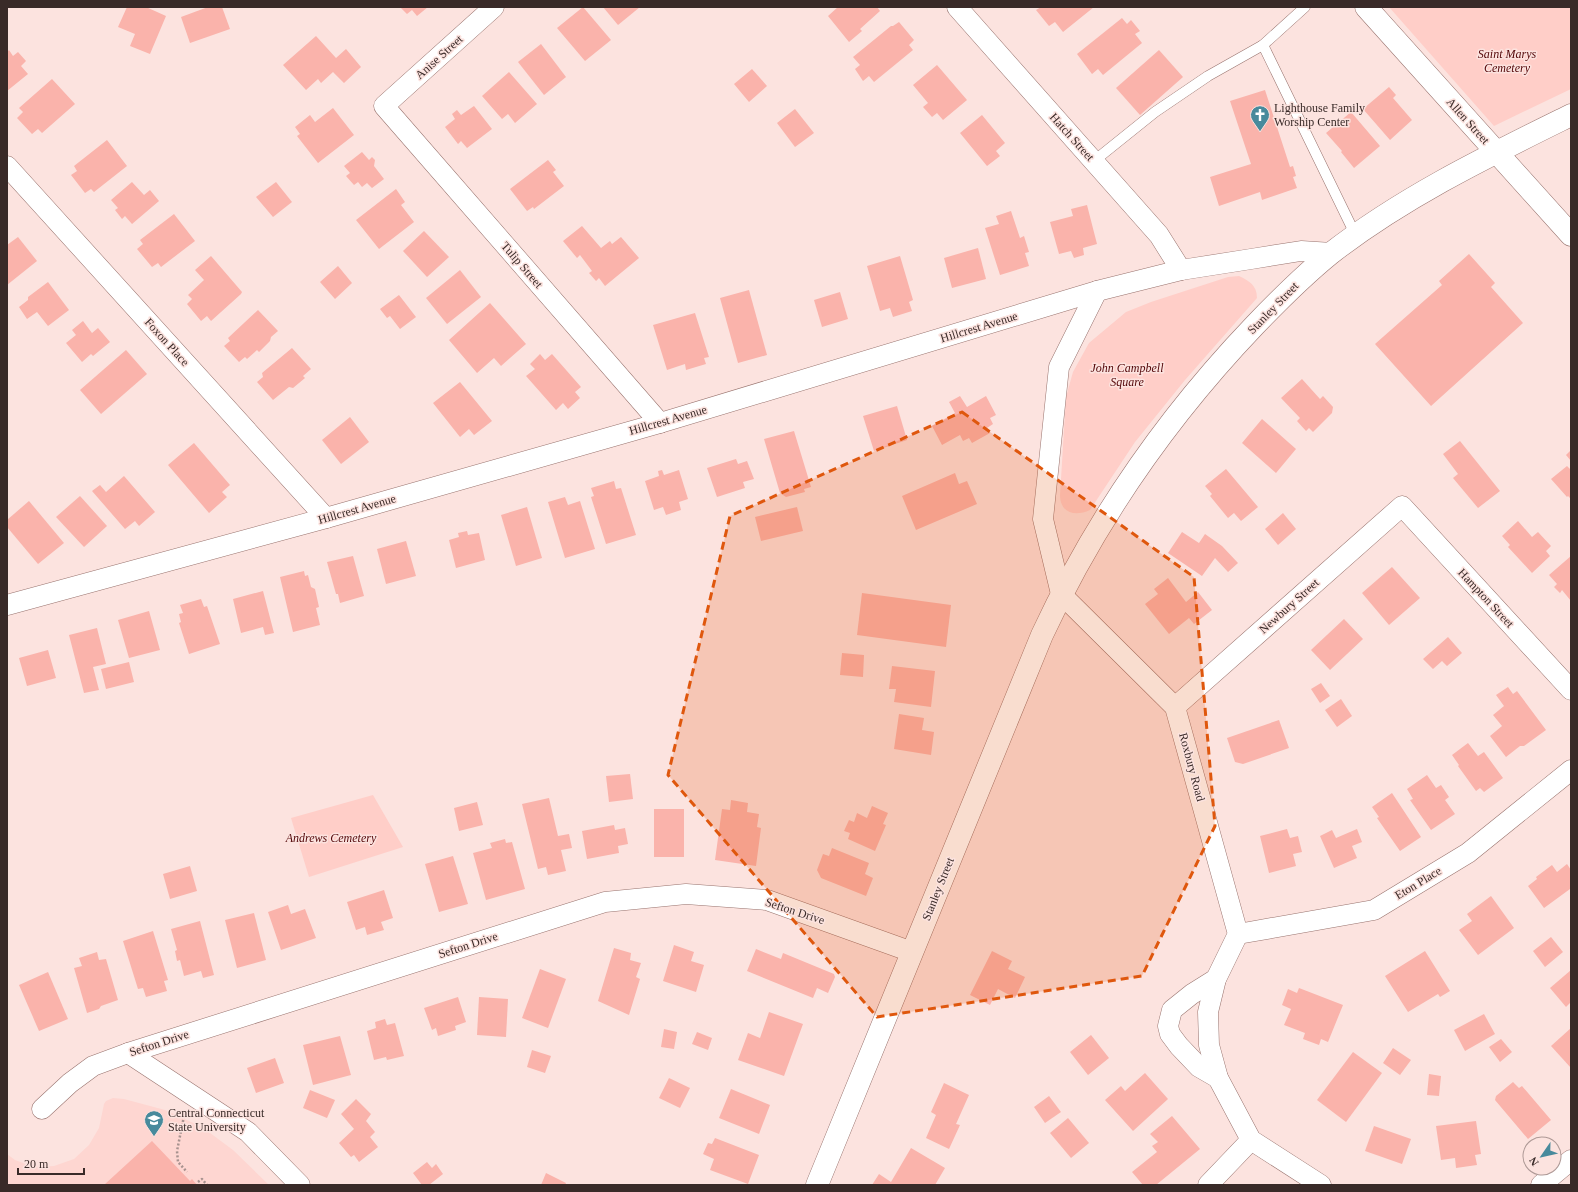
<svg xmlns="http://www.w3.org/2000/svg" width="1578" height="1192" viewBox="0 0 1578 1192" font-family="Georgia,serif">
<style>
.built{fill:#fed6d1}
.green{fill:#ffcec8}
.building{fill:#fab3ab}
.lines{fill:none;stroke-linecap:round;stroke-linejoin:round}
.lane-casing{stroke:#98736e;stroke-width:11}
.street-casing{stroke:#98736e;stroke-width:21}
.secondary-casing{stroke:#98736e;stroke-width:23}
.path{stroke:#a7928f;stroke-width:2.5;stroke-dasharray:2 2;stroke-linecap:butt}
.lane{stroke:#fff;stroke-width:10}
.street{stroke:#fff;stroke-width:20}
.secondary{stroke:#fff;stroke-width:22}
.marked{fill:#df570d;fill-opacity:0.2;stroke:#df570d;stroke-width:3;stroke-dasharray:8 5;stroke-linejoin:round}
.labels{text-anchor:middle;stroke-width:3;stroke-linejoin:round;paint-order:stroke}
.park-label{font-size:12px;font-style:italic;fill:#530608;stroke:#fce3df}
.street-label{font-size:12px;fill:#392a28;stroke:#fce3df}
.poi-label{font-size:12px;fill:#392a28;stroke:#fce3df;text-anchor:start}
</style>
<rect width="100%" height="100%" fill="#fce3df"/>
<path class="built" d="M113 1098 124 1099 165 1110 202 1127 233 1150 269 1185H7V1154L15 1160 34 1167 54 1166 74 1159 89 1145 99 1128 104 1104 106 1101Z"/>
<g class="green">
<path d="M1389 7H1571V89L1494 126Z"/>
<path d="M1239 276C1249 281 1257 285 1257 298L1185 380 1135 442 1090 510C1075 517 1060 513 1060 495L1066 397 1073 372 1089 343 1126 312 1151 302 1228 277Z"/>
<path d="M373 795 403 847 309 877 291 818Z"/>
</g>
<g class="building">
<path d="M127 7H146L166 16 150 54 130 46 135 34 118 27Z"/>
<path d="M208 7H222L230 29 190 43 181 17Z"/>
<path d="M400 7H428L417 16 412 10 407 14Z"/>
<path d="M583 7 611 40 585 61 557 28Z"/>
<path d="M603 7H640L618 25Z"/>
<path d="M838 7H877L880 11 860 29 862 31 849 42 828 16Z"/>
<path d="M1041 7H1094L1063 32 1055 22 1049 26 1036 10Z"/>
<path d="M1122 18 1127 24 1131 20 1140 31 1135 34 1142 43 1103 75 1098 69 1092 74 1077 54Z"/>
<path d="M899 22 914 40 909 45 913 50 874 82 869 76 863 81 855 69 860 65 853 57 891 26H893Z"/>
<path d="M316 36 336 58 346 49 361 67 344 83 333 72 321 83 318 79 306 90 283 65Z"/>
<path d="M541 44 566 77 544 95 518 62Z"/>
<path d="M9 50 13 56 18 52 26 61 21 66 28 74 7 91V52Z"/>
<path d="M1159 50 1183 77 1140 115 1116 88Z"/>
<path d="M937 65 967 100 943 120 937 113 932 117 923 107 928 103 913 85Z"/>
<path d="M752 69 767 86 749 102 734 84Z"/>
<path d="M509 72 537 104 515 123 508 114 502 119 482 96Z"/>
<path d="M52 79 75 104 42 133 38 129 32 134 17 118 23 112 19 108Z"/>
<path d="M1389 87 1396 95 1393 98 1412 120 1390 140 1363 109Z"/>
<path d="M1265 90 1290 167 1293 166 1296 176 1293 177 1297 188 1262 200 1260 192 1219 206 1210 177 1251 164 1230 101Z"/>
<path d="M474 106 492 129 467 148 461 141 458 144 445 127 455 119 452 114 457 110 461 115Z"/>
<path d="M333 108 354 135 318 163 297 136 300 134 295 127 310 115 315 122Z"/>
<path d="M795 109 814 133 795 147 777 123Z"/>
<path d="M1351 112 1380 146 1354 168 1341 152 1342 151 1326 133Z"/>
<path d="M982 115 1005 143 996 151 1000 156 987 166 960 133Z"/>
<path d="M107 140 127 166 94 192 91 189 85 193 71 175 77 171 74 166Z"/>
<path d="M362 152 369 160 372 157 375 160 374 166 384 179 372 188 367 183 362 187 358 182 354 185 346 176 350 173 344 166Z"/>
<path d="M548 160 556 170 553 172 564 186 534 209 533 207 527 211 510 189Z"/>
<path d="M132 182 144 195 150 190 159 201 132 224 125 216 122 219 115 210 118 208 111 200Z"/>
<path d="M276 182 292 202 273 217 256 197Z"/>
<path d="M396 189 405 202 401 205 414 222 379 249 356 220Z"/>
<path d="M1087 205 1097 244 1083 248 1084 255 1074 258 1071 251 1059 254 1050 222 1073 216 1071 209Z"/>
<path d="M1011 211 1020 238 1024 236 1029 252 1025 253 1029 266 1000 275 985 228 999 224 996 216Z"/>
<path d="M174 214 195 241 161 267 158 263 152 267 137 249 143 244 140 240Z"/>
<path d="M582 226 601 248 610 241 612 244 621 237 639 258 605 286 599 278 596 281 589 273 592 271 580 255 577 258 563 241Z"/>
<path d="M424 231 449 257 427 277 403 251Z"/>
<path d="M18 237 37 261 7 285V245Z"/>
<path d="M978 248 986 279 952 288 944 258Z"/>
<path d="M1469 254 1495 283 1491 287 1523 323 1431 406 1375 344 1442 285 1439 281Z"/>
<path d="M211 256 242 292 241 294 211 321 207 316 201 321 187 304 192 299 188 295 204 280 195 270Z"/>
<path d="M900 256 913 300 909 302 912 311 893 317 890 308 880 311 867 266Z"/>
<path d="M338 266 352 283 335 299 320 282Z"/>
<path d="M460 270 481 297 447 324 426 298Z"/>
<path d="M48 282 69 310 48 326 37 312 27 319 19 307 28 300V297Z"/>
<path d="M749 290 767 355 738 363 720 298Z"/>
<path d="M840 292 848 319 822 327 814 300Z"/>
<path d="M399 295 416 317 400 329 390 316 387 318 380 309Z"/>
<path d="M490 303 526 344 501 366 494 358 477 373 449 340Z"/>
<path d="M258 310 278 331 271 337 270 341 259 352 257 350 247 359 245 357 239 362 224 346 230 341 228 338Z"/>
<path d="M695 313 709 357 704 358 706 364 686 370 685 364 667 370 653 325Z"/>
<path d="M83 321 92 333 98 328 110 342 93 356 91 354 82 362 66 343 76 335 72 330Z"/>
<path d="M292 348 311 369 303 376 305 378 293 388 289 387 273 400 257 382 263 377 262 373Z"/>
<path d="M126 350 147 374 101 414 80 390Z"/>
<path d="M540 354 545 360 552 354 581 387 575 392 580 398 568 409 563 403 556 410 526 376 535 369 530 364Z"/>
<path d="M1302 379 1320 399 1323 396 1333 407 1332 413 1313 432 1309 428 1306 431 1297 421 1300 418 1281 398Z"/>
<path d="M460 382 492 421 474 435 469 429 460 437 433 403Z"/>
<path d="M960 396 967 407 986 396 996 415 990 418 993 424 987 428 990 433 972 443 969 438 963 441 960 435 942 445 932 426 955 413 949 402Z"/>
<path d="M897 406 907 440 874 451 863 416Z"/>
<path d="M350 417 369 442 341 464 322 440Z"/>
<path d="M1262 419 1296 449 1276 473 1242 443Z"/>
<path d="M794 431 811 487 804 489 805 492 786 497 780 493 764 439Z"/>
<path d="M1460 441 1500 491 1478 508 1453 478 1458 474 1443 454Z"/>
<path d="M194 443 230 485 222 492 227 497 209 513 168 465Z"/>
<path d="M1571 450V461L1566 455Z"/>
<path d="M736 459 738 464 747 461 754 479 743 482 745 488 717 497 707 468Z"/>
<path d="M1567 466 1571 470V499L1568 496 1567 497 1551 479Z"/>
<path d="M1226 469 1258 507 1241 521 1234 513 1228 518 1210 496 1212 494 1205 486Z"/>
<path d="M662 470 664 475 679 470 688 499 679 502 681 510 666 515 663 507 654 510 645 481 659 476 658 471Z"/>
<path d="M955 473 959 484 967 481 977 504 916 530 902 496Z"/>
<path d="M124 476 155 512 139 526 135 521 125 529 92 491 100 485 106 492Z"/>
<path d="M614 481 616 489 621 488 636 535 606 544 591 497 594 496 591 488Z"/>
<path d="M80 496 107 526 84 547 56 517Z"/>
<path d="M565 497 568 505 580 501 595 549 565 558 548 502Z"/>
<path d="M29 501 64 543 38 564 7 527V520Z"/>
<path d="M527 507 542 558 516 566 501 515Z"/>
<path d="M797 507 803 531 761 541 755 517Z"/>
<path d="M1283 513 1296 529 1278 545 1265 529Z"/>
<path d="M1518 521 1532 537 1538 532 1551 546 1546 551 1550 556 1532 573 1508 547 1510 545 1502 536Z"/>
<path d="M467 531 468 535 479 533 485 560 456 568 449 540 459 537 458 533Z"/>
<path d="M1182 532 1199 543 1205 534 1222 546 1238 563 1228 572 1215 558 1202 576 1168 553Z"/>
<path d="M406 541 416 576 386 584 377 549Z"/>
<path d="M353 556 364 596 340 603 338 594H336L327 562Z"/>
<path d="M1571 556V601L1562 590 1560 593 1554 587 1557 584 1549 575Z"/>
<path d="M1392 567 1420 598 1389 625 1362 593Z"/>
<path d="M304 571 305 576 308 575 311 587 315 589 319 607 316 608 320 625 293 632 280 577Z"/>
<path d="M1168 578 1186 602 1198 592 1212 610 1194 624 1189 618 1169 634 1145 604 1158 594 1154 589Z"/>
<path d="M263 591 274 633 265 635 263 627 241 633 233 599Z"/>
<path d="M862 593 951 605 946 647 857 635Z"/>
<path d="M201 599 204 607 207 606 220 644 189 654 179 623 181 622 179 614 183 613 180 605Z"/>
<path d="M149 611 160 650 129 658 118 620Z"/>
<path d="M1344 619 1363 639 1330 670 1311 650Z"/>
<path d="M97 628 106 664 93 667 99 690 84 693 69 635Z"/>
<path d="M1448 637 1462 653 1447 666 1442 661 1433 669 1423 659Z"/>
<path d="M48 650 56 678 27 686 19 658Z"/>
<path d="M842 653 864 655 863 677 840 675Z"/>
<path d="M129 662 134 682 106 689 101 669Z"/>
<path d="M892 666 935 671 931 707 894 702 896 689H889Z"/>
<path d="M1321 683 1330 696 1320 703 1311 689Z"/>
<path d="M1508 687 1513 694 1517 691 1546 730 1524 746H1520L1506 757 1490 736 1502 726 1493 715 1504 706 1496 695Z"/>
<path d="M1341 699 1352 716 1337 727 1325 710Z"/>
<path d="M899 714 924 718 922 730 934 732 931 755 894 749Z"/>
<path d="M1279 720 1289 748 1243 764 1235 762 1227 738Z"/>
<path d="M1468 743 1478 756 1484 752 1503 778 1484 792 1480 788 1476 791 1458 766 1459 765 1452 755Z"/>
<path d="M630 774 633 799 609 802 606 776Z"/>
<path d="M1427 775 1436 788 1441 785 1449 797 1445 800 1455 814 1431 830 1410 800 1413 799 1407 789Z"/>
<path d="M1392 793 1421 837 1400 851 1377 818 1379 817 1372 807Z"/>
<path d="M549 798 558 836 569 834 572 848 561 850 566 871 548 875 546 867 538 869 522 804Z"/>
<path d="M731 800 748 803 747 812 759 814 757 827 761 828 756 866 715 860 722 809 730 810Z"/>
<path d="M477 802 483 825 459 831 454 808Z"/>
<path d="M872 806 888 813 883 824 886 825 875 851 848 839 850 833 844 831 849 820 854 822 857 813 867 818Z"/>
<rect x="654" y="809" width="30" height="48"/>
<path d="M614 825 615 830 625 828 628 844 618 846 619 853 587 859 582 831Z"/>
<path d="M1287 829 1290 838 1298 836 1302 852 1293 854 1296 866 1269 873 1260 836Z"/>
<path d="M1357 829 1362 842 1352 846 1357 858 1334 868 1320 836 1332 830 1336 838Z"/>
<path d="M505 839 506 843 512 842 525 889 486 900 473 853 492 848 490 843Z"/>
<path d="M832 848 869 863 865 874 873 878 866 896 821 878 817 870 823 854 829 856Z"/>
<path d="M453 856 468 904 439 912 425 864Z"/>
<path d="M1567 864 1571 870V890L1570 889 1544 908 1528 886 1537 879 1536 877 1552 865 1557 872Z"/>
<path d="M190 866 197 891 170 899 163 874Z"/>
<path d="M384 890 393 918 381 922 384 930 367 935 365 927 356 930 347 902Z"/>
<path d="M1491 896 1514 928 1478 955 1459 930 1472 921 1467 914Z"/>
<path d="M288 905 291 914 305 909 316 938 281 950 268 912Z"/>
<path d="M254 913 266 960 237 968 225 920Z"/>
<path d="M200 921 214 975 203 978 201 971 184 976 180 960 177 961 175 951 177 950 171 929Z"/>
<path d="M153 931 168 980 164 981 167 991 146 997 143 988 138 989 123 941Z"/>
<path d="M1551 937 1563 952 1545 967 1533 951Z"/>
<path d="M674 945 694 952 691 961 704 965 696 992 663 981Z"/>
<path d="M614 948 631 953 630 960 641 963 636 977 640 979 629 1015 598 1001Z"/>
<path d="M756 949 781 959 783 953 834 974 835 977 828 993 817 988 813 998 747 971Z"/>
<path d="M992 951 1012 961 1008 969 1025 977 1015 998 998 989 990 1005 970 995Z"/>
<path d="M1425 951 1450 991 1440 997 1438 994 1408 1012 1385 976Z"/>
<path d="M97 952 99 960 106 959 118 1000 101 1006 99 1009 87 1013 74 968 82 966 79 958Z"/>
<path d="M540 969 566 979 548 1028 522 1018Z"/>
<path d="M1571 970V1002L1566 1007 1550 988Z"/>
<path d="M48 972 68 1019 39 1031 19 985Z"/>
<path d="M1299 988 1343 1005 1328 1042 1321 1039 1319 1045 1303 1039 1305 1033 1284 1025 1291 1009 1282 1005 1288 989 1297 993Z"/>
<path d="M458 997 466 1022 455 1026 456 1030 438 1036 436 1028 432 1030 424 1008Z"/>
<path d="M479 997 508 999 506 1037 477 1035Z"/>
<path d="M769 1012 803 1024 784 1076 738 1060 748 1033 760 1038Z"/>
<path d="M1484 1014 1495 1034 1465 1051 1454 1030Z"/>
<path d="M385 1019 387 1025 395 1023 404 1056 387 1060 386 1057 374 1060 367 1031 376 1028 375 1022Z"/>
<path d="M1571 1028V1068L1551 1046Z"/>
<path d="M664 1029 677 1032 674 1049 661 1047Z"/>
<path d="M697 1032 712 1038 708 1050 692 1044Z"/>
<path d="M1091 1035 1109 1058 1088 1075 1070 1052Z"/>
<path d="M340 1036 351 1075 313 1085 303 1045Z"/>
<path d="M1501 1039 1512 1052 1500 1062 1489 1047Z"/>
<path d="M1393 1048 1411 1060 1400 1075 1383 1063Z"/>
<path d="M532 1050 551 1056 545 1073 527 1067Z"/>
<path d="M1353 1052 1382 1073 1346 1122 1317 1100Z"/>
<path d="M275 1058 284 1083 256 1093 247 1068Z"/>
<path d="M1145 1073 1168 1099 1133 1131 1105 1100 1121 1086 1125 1091Z"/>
<path d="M1429 1074 1441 1076 1439 1096 1427 1095Z"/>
<path d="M669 1078 690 1088 680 1108 659 1098Z"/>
<path d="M1513 1082 1519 1088 1522 1086 1551 1120 1528 1139 1495 1100 1496 1096Z"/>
<path d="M944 1083 969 1095 956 1124 960 1125 949 1149 926 1138 936 1115 931 1112Z"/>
<path d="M731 1089 770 1105 759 1134 719 1118Z"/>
<path d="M310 1090 335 1100 327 1118 303 1108Z"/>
<path d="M1049 1096 1061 1112 1045 1123 1034 1107Z"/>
<path d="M356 1099 371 1114 366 1121 375 1132 370 1137 378 1147 359 1162 354 1155 351 1157 339 1143 354 1129 341 1114Z"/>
<path d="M1172 1116 1200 1149 1156 1185H1143L1132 1172 1157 1152 1152 1146 1158 1142 1150 1134Z"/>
<path d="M1068 1118 1089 1143 1071 1158 1050 1133Z"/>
<path d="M1476 1121 1481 1154 1475 1155 1477 1165 1456 1168 1455 1158 1441 1160 1436 1126Z"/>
<path d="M1374 1126 1411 1139 1402 1164 1365 1151Z"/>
<path d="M715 1138 759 1155 748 1184 710 1170 714 1159 703 1154 708 1143 712 1144Z"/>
<path d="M152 1141 190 1181 192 1179 197 1185H104Z"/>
<path d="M911 1148 945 1168 935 1185H872L879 1174 891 1182Z"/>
<path d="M427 1162 432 1168 436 1164 443 1174 429 1185H422L413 1173Z"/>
<path d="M546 1173 566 1183 565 1185H541Z"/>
</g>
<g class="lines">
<defs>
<g id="lane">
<path d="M1305 7 1263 45 1356 236"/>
<path d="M1094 161 1155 112 1208 76 1263 45"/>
</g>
<g id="street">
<path d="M494 7 384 106 660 423"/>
<path d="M957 7 1159 235 1181 270"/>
<path d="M7 166 326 518"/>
<path d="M1097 291 1059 367 1043 519 1061 594 1175 707 1238 934 1216 979 1208 1012 1209 1045 1218 1078 1251 1140 1321 1185"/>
<path d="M7 605 326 518 660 423 1097 291 1181 270 1251 259 1301 251 1332 253"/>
<path d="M1175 707 1402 506 1571 690"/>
<path d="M1238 934 1374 910 1468 853 1571 770"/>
<path d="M1216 979 1192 994 1172 1010 1168 1026 1170 1034 1179 1046 1199 1067 1218 1078"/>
<path d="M128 1053 248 1132 300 1185"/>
<path d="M42 1109 70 1083 93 1066 128 1053 605 902 686 894 767 900 912 952"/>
<path d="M1208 1185 1251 1140"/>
<path d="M1541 1185 1571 1160"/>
</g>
<g id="secondary">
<path d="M1366 7 1571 235"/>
<path d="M817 1185 1042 635C1095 521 1168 416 1255 325 1279 300 1303 276 1330 254 1403 197 1488 156 1571 115"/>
</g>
</defs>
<use href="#lane" class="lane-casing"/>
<use href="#street" class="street-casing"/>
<use href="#secondary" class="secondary-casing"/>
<g class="path">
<path d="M184 1116 177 1151 178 1162 187 1172"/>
<path d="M198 1182 202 1179 207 1185"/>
</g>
<use href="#lane" class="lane"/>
<use href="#street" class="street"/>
<use href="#secondary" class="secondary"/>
</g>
<path class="marked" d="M962 412 1194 577 1215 826 1142 976 877 1017 668 775 730 516Z"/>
<defs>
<symbol id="church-pin" viewBox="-11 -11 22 30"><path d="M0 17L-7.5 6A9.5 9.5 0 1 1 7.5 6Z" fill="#488a9c" stroke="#fce3df"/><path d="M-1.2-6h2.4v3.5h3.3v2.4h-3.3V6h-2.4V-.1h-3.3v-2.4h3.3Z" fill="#fff"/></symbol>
<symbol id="university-pin" viewBox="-11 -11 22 30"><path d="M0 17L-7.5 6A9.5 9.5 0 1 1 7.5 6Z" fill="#488a9c" stroke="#fce3df"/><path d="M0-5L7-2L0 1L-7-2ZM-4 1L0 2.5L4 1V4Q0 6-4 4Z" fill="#fff"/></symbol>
</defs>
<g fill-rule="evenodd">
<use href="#church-pin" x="1249" y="104" width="22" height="30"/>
<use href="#university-pin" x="143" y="1109" width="22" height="30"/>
</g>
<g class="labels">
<g class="park-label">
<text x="1507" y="58">Saint Marys<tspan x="1507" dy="14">Cemetery</tspan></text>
<text x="1127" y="372">John Campbell<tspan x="1127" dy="14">Square</tspan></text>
<text x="331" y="842">Andrews Cemetery</text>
</g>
<g class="street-label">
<text transform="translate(439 57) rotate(-42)" y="4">Anise Street</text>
<text transform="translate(1468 121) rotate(48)" y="4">Allen Street</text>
<text transform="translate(1072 137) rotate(48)" y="4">Hatch Street</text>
<text transform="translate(522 265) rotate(49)" y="4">Tulip Street</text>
<text transform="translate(1273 308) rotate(-46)" y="4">Stanley Street</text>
<text transform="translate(979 327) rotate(-17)" y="4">Hillcrest Avenue</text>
<text transform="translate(167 342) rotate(48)" y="4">Foxon Place</text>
<text transform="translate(668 420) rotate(-16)" y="4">Hillcrest Avenue</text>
<text transform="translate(357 509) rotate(-16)" y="4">Hillcrest Avenue</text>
<text transform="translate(1486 598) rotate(47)" y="4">Hampton Street</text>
<text transform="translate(1289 606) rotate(-42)" y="4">Newbury Street</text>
<text transform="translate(1192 767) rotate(75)" y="4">Roxbury Road</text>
<text transform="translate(1418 883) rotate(-31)" y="4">Eton Place</text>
<text transform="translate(938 889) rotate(-68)" y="4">Stanley Street</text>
<text transform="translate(795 911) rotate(18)" y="4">Sefton Drive</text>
<text transform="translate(468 945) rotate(-18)" y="4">Sefton Drive</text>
<text transform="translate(159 1043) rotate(-18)" y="4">Sefton Drive</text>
</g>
<g class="poi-label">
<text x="1274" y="112">Lighthouse Family<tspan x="1274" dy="14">Worship Center</tspan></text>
<text x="168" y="1117">Central Connecticut<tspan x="168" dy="14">State University</tspan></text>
</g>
</g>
<rect width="1578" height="1192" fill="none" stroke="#392a28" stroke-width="16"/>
<g transform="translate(1542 1156) rotate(236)"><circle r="19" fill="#fce3df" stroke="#ae9996"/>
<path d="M0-3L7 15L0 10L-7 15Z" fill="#488a9c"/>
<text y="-6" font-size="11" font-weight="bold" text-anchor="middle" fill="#392a28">N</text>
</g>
<path d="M18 1168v6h66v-6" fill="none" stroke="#392a28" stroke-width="2"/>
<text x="24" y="1168" font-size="12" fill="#392a28" stroke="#fce3df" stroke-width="3" paint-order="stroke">20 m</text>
</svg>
